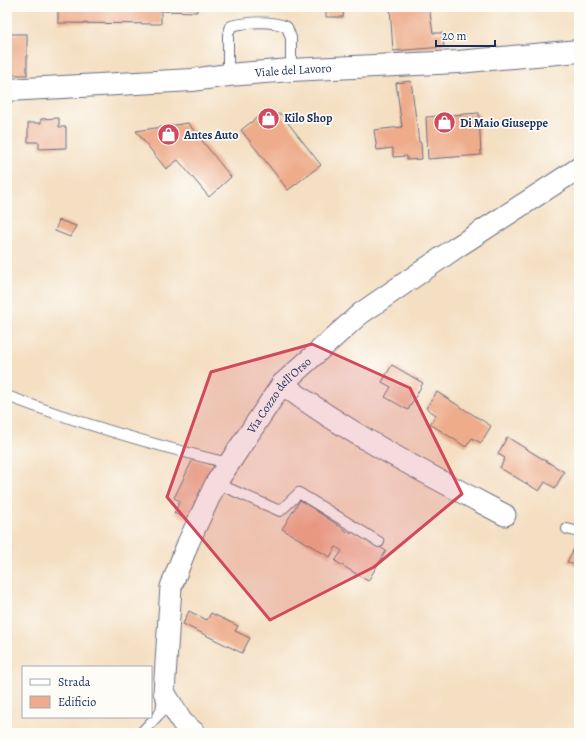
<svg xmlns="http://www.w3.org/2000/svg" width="586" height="740" viewBox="0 0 586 740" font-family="Alegreya,serif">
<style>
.building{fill:#eeac8b}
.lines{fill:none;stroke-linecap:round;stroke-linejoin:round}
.service-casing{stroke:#676d81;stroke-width:12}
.minor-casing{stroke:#676d81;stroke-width:23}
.primary-casing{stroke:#676d81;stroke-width:24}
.service{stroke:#fff;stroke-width:10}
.minor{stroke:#fff;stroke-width:21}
.primary{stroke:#fff;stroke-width:22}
.marked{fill:#d1495b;fill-opacity:0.2;stroke:#d1495b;stroke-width:3;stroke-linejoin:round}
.labels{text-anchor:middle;stroke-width:3.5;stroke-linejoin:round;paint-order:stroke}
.street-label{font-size:12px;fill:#1b2f5e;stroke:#fdfcf7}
.poi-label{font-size:12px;font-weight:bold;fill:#1b2f5e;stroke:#fdfcf7;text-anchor:start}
</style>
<rect width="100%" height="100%" fill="#fdfcf7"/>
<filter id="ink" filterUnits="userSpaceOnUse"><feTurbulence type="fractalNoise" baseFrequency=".025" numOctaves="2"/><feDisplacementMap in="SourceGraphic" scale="8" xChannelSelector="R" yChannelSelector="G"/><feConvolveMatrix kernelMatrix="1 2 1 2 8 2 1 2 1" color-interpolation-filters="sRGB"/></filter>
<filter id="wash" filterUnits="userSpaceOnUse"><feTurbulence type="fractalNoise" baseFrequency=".012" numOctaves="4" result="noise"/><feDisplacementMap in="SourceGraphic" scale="16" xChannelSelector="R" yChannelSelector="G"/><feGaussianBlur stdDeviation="0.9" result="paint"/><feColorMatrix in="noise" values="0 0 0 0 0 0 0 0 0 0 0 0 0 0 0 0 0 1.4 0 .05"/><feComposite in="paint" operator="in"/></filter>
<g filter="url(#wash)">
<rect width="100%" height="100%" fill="#f4dfc2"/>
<g id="blocks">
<g class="building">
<path d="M58 7H197V12L161 11V24L58 23Z"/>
<path d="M326 7H344L343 17H326Z"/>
<path d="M390 7H429L433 33H442L444 47 393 51Z"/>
<rect x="7" y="34" width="20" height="41"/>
<path d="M411 81 419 142 421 143 422 159 407 160V156L393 157V148L377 150 374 130 402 127 396 83Z"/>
<path d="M479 113 481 155 428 159 426 117Z"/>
<path d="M281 114 321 165 288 190 241 130 259 116Z"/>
<path d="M59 118V127H66V148L39 149V142H28V123H41V119Z"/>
<path d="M188 123 231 177 209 197 178 160 166 169 136 131Z"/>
<path d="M59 220 76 226 70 237 55 231Z"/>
<path d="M392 365 423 383 408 410 385 397 391 387 382 382Z"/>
<path d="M437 392 491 426 481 443 472 438 466 447 430 424 436 415 426 408Z"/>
<path d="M507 437 564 472 555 488 545 482 539 491 500 468 505 458 498 454Z"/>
<path d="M193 459 219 467 188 520 174 513 180 501 174 498Z"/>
<path d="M300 500 351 534 353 531 386 551 368 581 335 561 342 551 336 547 330 557 282 529Z"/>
<path d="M578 541 579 542V567L567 562Z"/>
<path d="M189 611 207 620 211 613 238 626 235 631 250 638 242 653 183 624Z"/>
</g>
</g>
</g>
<g filter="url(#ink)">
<use href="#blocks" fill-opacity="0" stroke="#676d81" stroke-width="1"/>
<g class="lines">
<defs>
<g id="service">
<path d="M228 75V35L231 26C249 22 270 20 287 27L291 38V70"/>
<path d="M7 396C79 423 153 445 228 463"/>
<path d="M216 483 280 511 299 493 379 542"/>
<path d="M567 529 579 532"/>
<path d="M141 733 161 712 163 696"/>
</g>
<g id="minor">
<path d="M282 384C352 436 429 475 505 515"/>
<path id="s1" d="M195 733 182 722 164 692 171 587 188 543 216 483 282 384 360 314 457 247 579 168"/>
</g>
<g id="primary">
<path id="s2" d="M7 90 192 80 228 75 291 70 458 62 579 51"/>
</g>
</defs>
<use href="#service" class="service-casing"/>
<use href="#minor" class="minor-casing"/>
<use href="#primary" class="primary-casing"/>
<use href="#service" class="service"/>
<use href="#minor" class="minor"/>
<use href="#primary" class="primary"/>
</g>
</g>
<path class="marked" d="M312 344 410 388 462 494 374 567 270 620 167 497 211 372Z"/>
<defs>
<symbol id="shop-disc" viewBox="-11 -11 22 22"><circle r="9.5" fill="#d1495b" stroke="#fdfcf7"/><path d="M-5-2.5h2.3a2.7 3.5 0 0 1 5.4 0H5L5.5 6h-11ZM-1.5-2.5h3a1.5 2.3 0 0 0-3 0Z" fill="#fff"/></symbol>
</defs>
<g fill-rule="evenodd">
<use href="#shop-disc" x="256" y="106" width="25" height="25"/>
<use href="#shop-disc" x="432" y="110" width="25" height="25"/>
<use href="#shop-disc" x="156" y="122" width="25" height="25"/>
</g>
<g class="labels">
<g class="street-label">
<text dy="4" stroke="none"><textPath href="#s2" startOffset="287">Viale del Lavoro</textPath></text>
<text dy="4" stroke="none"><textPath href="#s1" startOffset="379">Via Cozzo dell'Orso</textPath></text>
</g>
<g class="poi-label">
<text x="284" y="122">Kilo Shop</text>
<text x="460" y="127">Di Maio Giuseppe</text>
<text x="184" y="139">Antes Auto</text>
</g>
</g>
<rect width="586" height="740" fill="none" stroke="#fdfcf7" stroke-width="24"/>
<rect x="22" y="666" width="130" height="52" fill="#fdfcf7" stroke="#a3aaba"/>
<rect x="30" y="679" width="20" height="6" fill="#ffffff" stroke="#a3aaba"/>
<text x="58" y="686" font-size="12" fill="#1b2f5e">Strada</text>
<rect x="30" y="696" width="20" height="12" fill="#eeac8b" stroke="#a3aaba"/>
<text x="58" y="706" font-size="12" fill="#1b2f5e">Edificio</text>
<path d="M436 40v6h59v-6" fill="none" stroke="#1b2f5e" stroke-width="2"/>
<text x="442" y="40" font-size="12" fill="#1b2f5e" stroke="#fdfcf7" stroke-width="3" paint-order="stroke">20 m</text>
</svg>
